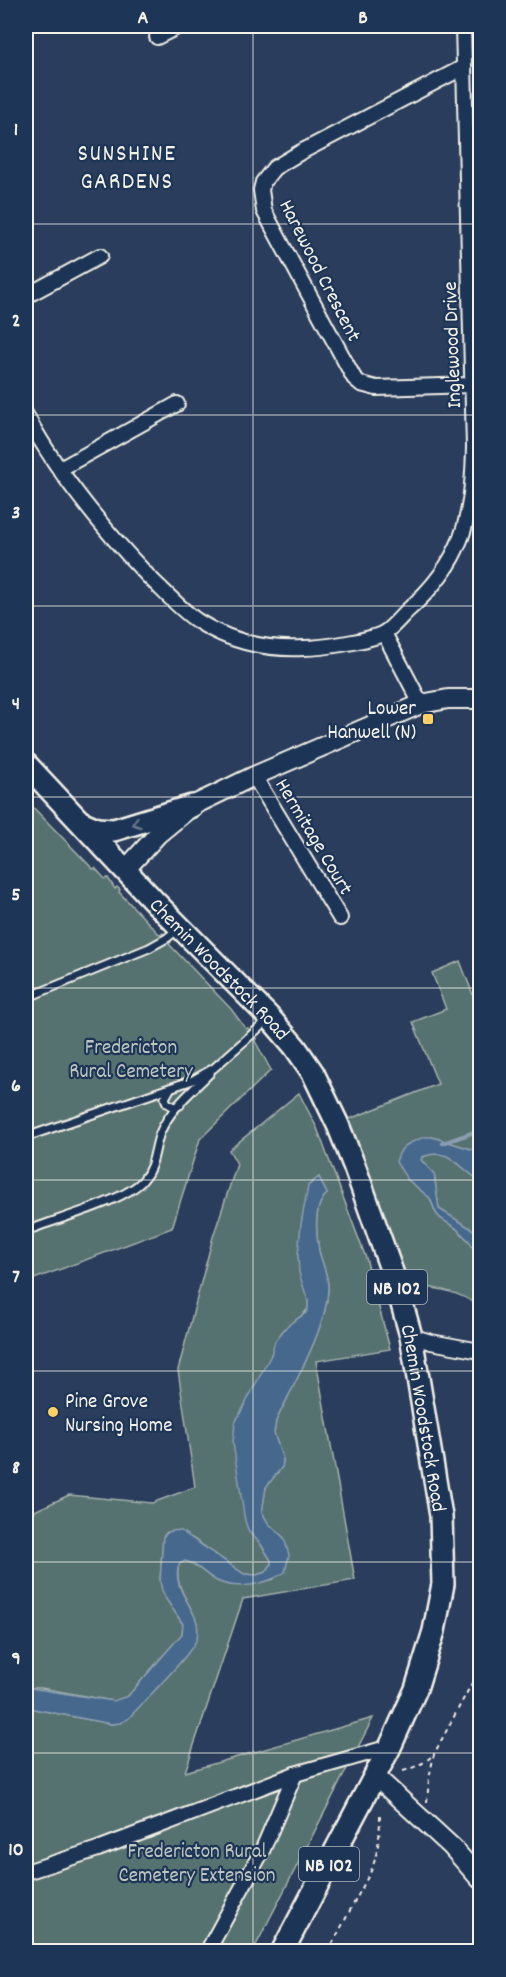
<svg xmlns="http://www.w3.org/2000/svg" width="506" height="1977" viewBox="0 0 506 1977" font-family="Dekko,sans-serif">
<style>
.green{fill:#57726f;stroke:#a6b2ac;stroke-width:1.5}
.water{fill:#45678c;stroke:#8b9eb1;stroke-width:1.5}
.lines{fill:none;stroke-linecap:round;stroke-linejoin:round}
.stream{stroke:#8b9eb1;stroke-width:4.5}
.lane-casing{stroke:#f4f1e8;stroke-width:11}
.street-casing{stroke:#f4f1e8;stroke-width:18}
.secondary-casing{stroke:#f4f1e8;stroke-width:22}
.primary-casing{stroke:#f4f1e8;stroke-width:26}
.path{stroke:#f4f1e8;stroke-width:2;stroke-dasharray:4.5 4.5;stroke-linecap:butt}
.lane{stroke:#1d3557;stroke-width:7}
.street{stroke:#1d3557;stroke-width:14}
.secondary{stroke:#1d3557;stroke-width:18}
.primary{stroke:#1d3557;stroke-width:21}
.oneway{stroke:#68778a}
.grid{fill:none;stroke:#f4f1e8;stroke-width:1.5;stroke-opacity:0.55}
.poi-dot{fill:#ffd166;stroke:#1d3557;stroke-width:2}
.labels{text-anchor:middle;stroke-width:4.5;stroke-linejoin:round;paint-order:stroke}
.shield{fill:#1d3557;stroke:#b4b9bc;stroke-width:1.5}
.shield-label{font-size:20px;font-weight:bold;fill:#f4f1e8}
.street-label{font-size:21px;fill:#f4f1e8;stroke:#1d3557}
.poi-label{font-size:21px;fill:#f4f1e8;stroke:#1d3557;text-anchor:end}
.park-label{font-size:21px;fill:#bdc5be;stroke:#1d3557}
.quarter-label{font-size:24px;letter-spacing:1.5px;fill:#f4f1e8;stroke:#1d3557}
.neatline{fill:none;stroke:#f4f1e8;stroke-width:2}
.grid-label{font-size:20px;text-anchor:middle;font-weight:bold;fill:#f4f1e8}
</style>
<rect width="100%" height="100%" fill="#2a3d5c"/>
<filter id="ink" filterUnits="userSpaceOnUse"><feTurbulence type="fractalNoise" baseFrequency=".0167" numOctaves="2"/><feDisplacementMap in="SourceGraphic" scale="12" xChannelSelector="R" yChannelSelector="G"/><feConvolveMatrix kernelMatrix="1 2 1 2 8 2 1 2 1" color-interpolation-filters="sRGB"/></filter>
<g filter="url(#ink)">
<g class="green">
<path d="M26 800 93 869 95 868 105 879 108 878 115 889 117 887 120 890 119 892 159 934 163 933 171 942 169 944 231 1009 246 1029 248 1028 257 1039 255 1041 271 1070 200 1139 172 1228 26 1282Z"/>
<path d="M460 961 480 1013V1152L432 1137 407 1179 430 1198 436 1213 440 1218 456 1228 470 1242 480 1263V1307C458 1290 433 1287 405 1285L347 1120 438 1084 413 1022 446 1009 432 973Z"/>
<path d="M299 1093 317 1128 366 1258 390 1349 316 1361 355 1580 243 1599 185 1772 373 1718 253 1951H26V1709H34L111 1724 120 1723 128 1718C141 1704 193 1653 196 1638 198 1633 198 1624 196 1620 189 1600 173 1586 179 1564L185 1561C198 1564 205 1575 217 1581 235 1589 256 1584 274 1579L284 1538 268 1523 262 1512 266 1487 282 1467 283 1460 274 1433 276 1421C293 1385 328 1326 328 1287 328 1275 322 1263 319 1251 316 1234 313 1206 327 1194L319 1177 308 1186 307 1193 308 1308C304 1316 296 1319 289 1325 279 1333 275 1343 271 1355L260 1543 271 1560V1565L266 1572 257 1575 244 1574 192 1538 167 1532 163 1537 160 1581 166 1599 183 1624 182 1634 128 1696 122 1699 113 1701 41 1688H26V1515L69 1495 152 1503 195 1487 178 1370 213 1237 237 1164 229 1150Z"/>
<path d="M431 1154H445L480 1180V1239L475 1231 439 1209 434 1174 421 1160 422 1157Z"/>
</g>
<g class="water">
<path d="M424 1137H432L480 1152V1180C457 1168 452 1146 422 1157L421 1160 434 1174 439 1209 475 1231 480 1239V1263L470 1242 456 1228 440 1218 436 1213 430 1198 407 1179 396 1162C401 1144 408 1144 424 1137Z"/>
<path d="M319 1177 327 1194C313 1205 316 1235 319 1251 322 1263 328 1275 328 1287 328 1326 293 1385 276 1421L274 1433 283 1460 282 1467 266 1487 262 1512 268 1523 284 1538 289 1555 285 1572C267 1584 238 1591 217 1581 205 1575 198 1564 185 1561L179 1564C172 1586 189 1600 196 1620 198 1624 198 1633 197 1638 193 1653 141 1704 128 1719L120 1723 111 1724 34 1709H26V1688H30L113 1701 128 1696 182 1634 183 1624 166 1599 162 1590 160 1581 163 1537C169 1530 173 1530 181 1531L244 1574 257 1575 266 1572 271 1565V1560L260 1543 249 1532 245 1521 233 1443 235 1423 271 1355 275 1341 287 1326 306 1313 308 1308V1301L299 1273 298 1255 301 1224 308 1186Z"/>
</g>
<g class="lines">
<path class="stream" d="M443 1143 480 1130"/>
<defs>
<g id="lane">
<path d="M26 998 149 948 167 938 178 929"/>
<path d="M170 1089 165 1098 167 1103 174 1107 180 1105"/>
<path d="M26 1137 193 1080 214 1068 268 1020"/>
<path d="M26 1231C53 1220 126 1201 143 1180 155 1166 154 1149 160 1133 170 1109 192 1091 210 1073"/>
</g>
<g id="street">
<path d="M157 37 179 26"/>
<path d="M464 67 301 152 274 168 263 182 261 190 264 211 354 378 361 384 376 388 473 385"/>
<path d="M26 296 100 256"/>
<path d="M26 415C58 474 102 528 149 577 164 591 179 608 196 620 228 641 265 650 304 648 321 648 369 641 384 633 392 628 400 618 407 611 463 562 473 518 474 446L463 26"/>
<path d="M60 469 177 404"/>
<path d="M384 633 421 704"/>
<path d="M254 776 340 918"/>
<path d="M411 1336 431 1342 480 1351"/>
<path d="M295 1774 390 1747"/>
<path d="M26 1872 98 1849 295 1774 262 1851 207 1952"/>
</g>
<g id="secondary">
<path d="M125 870 158 834 192 806 254 776 421 704 448 699H480"/>
<path d="M375 1776 452 1847 480 1879"/>
</g>
<g id="primary">
<path id="s1" d="M26 764 154 901 270 1018 295 1047 313 1073 338 1125 355 1168 396 1283 411 1336 441 1516 443 1584 434 1631 416 1689 390 1747 282 1952"/>
<path d="M81 822 97 829 114 830 192 806"/>
</g>
</defs>
<use href="#lane" class="lane-casing"/>
<use href="#street" class="street-casing"/>
<use href="#secondary" class="secondary-casing"/>
<use href="#primary" class="primary-casing"/>
<g class="path">
<path d="M403 1771C416 1767 425 1763 434 1754"/>
<path d="M427 1802 429 1779 434 1754 480 1668"/>
<path d="M328 1952 371 1871C379 1851 380 1833 380 1812"/>
</g>
<use href="#lane" class="lane"/>
<use href="#street" class="street"/>
<use href="#secondary" class="secondary"/>
<use href="#primary" class="primary"/>
</g>
<defs><path id="oneway-chevron" d="M-2-3.5L2.5 0L-2 3.5" fill="none" stroke-width="1.6" stroke-linecap="round" stroke-linejoin="round" transform="scale(1.5)"/></defs>
<use class="oneway" href="#oneway-chevron" transform="translate(136 823) rotate(163)"/>
</g>
<path class="grid" d="M253 26V1952M26 224H480M26 415H480M26 606H480M26 797H480M26 988H480M26 1180H480M26 1371H480M26 1562H480M26 1753H480"/>
<g class="poi-dot">
<rect x="422" y="713" width="12" height="12" rx="3"/>
<circle cx="53" cy="1412" r="6"/>
</g>
<g class="labels">
<g class="shield">
<rect x="367" y="1270" width="60" height="34" rx="4.5"/>
<rect x="299" y="1847" width="60" height="34" rx="4.5"/>
</g>
<g class="shield-label">
<text x="397" y="1294">NB 102</text>
<text x="329" y="1871">NB 102</text>
</g>
<g class="street-label">
<text transform="translate(321 270) rotate(63)" y="7">Harewood Crescent</text>
<text transform="translate(451 345) rotate(-92)" y="7">Inglewood Drive</text>
<text transform="translate(315 836) rotate(59)" y="7">Hermitage Court</text>
<text dy="7" stroke="none"><textPath href="#s1" startOffset="282">Chemin Woodstock Road</textPath></text>
<text dy="7" stroke="none"><textPath href="#s1" startOffset="786">Chemin Woodstock Road</textPath></text>
</g>
<g class="poi-label">
<text x="416" y="714">Lower<tspan x="416" dy="24">Hanwell (N)</tspan></text>
<text x="65" y="1407" text-anchor="start">Pine Grove<tspan x="65" dy="24">Nursing Home</tspan></text>
</g>
<g class="park-label">
<text x="131" y="1053">Fredericton<tspan x="131" dy="24">Rural Cemetery</tspan></text>
<text x="197" y="1857">Fredericton Rural<tspan x="197" dy="24">Cemetery Extension</tspan></text>
</g>
<g class="quarter-label">
<text x="127" y="160">SUNSHINE<tspan x="127" dy="28">GARDENS</tspan></text>
</g>
</g>
<rect width="506" height="1977" fill="none" stroke="#1d3557" stroke-width="66"/>
<rect x="33" y="33" width="440" height="1911" class="neatline"/>
<g class="grid-label">
<text x="143" y="23">A</text>
<text x="363" y="23">B</text>
<text x="16" y="135">1</text>
<text x="16" y="326">2</text>
<text x="16" y="518">3</text>
<text x="16" y="709">4</text>
<text x="16" y="900">5</text>
<text x="16" y="1091">6</text>
<text x="16" y="1282">7</text>
<text x="16" y="1473">8</text>
<text x="16" y="1664">9</text>
<text x="16" y="1855">10</text>
</g>
</svg>
